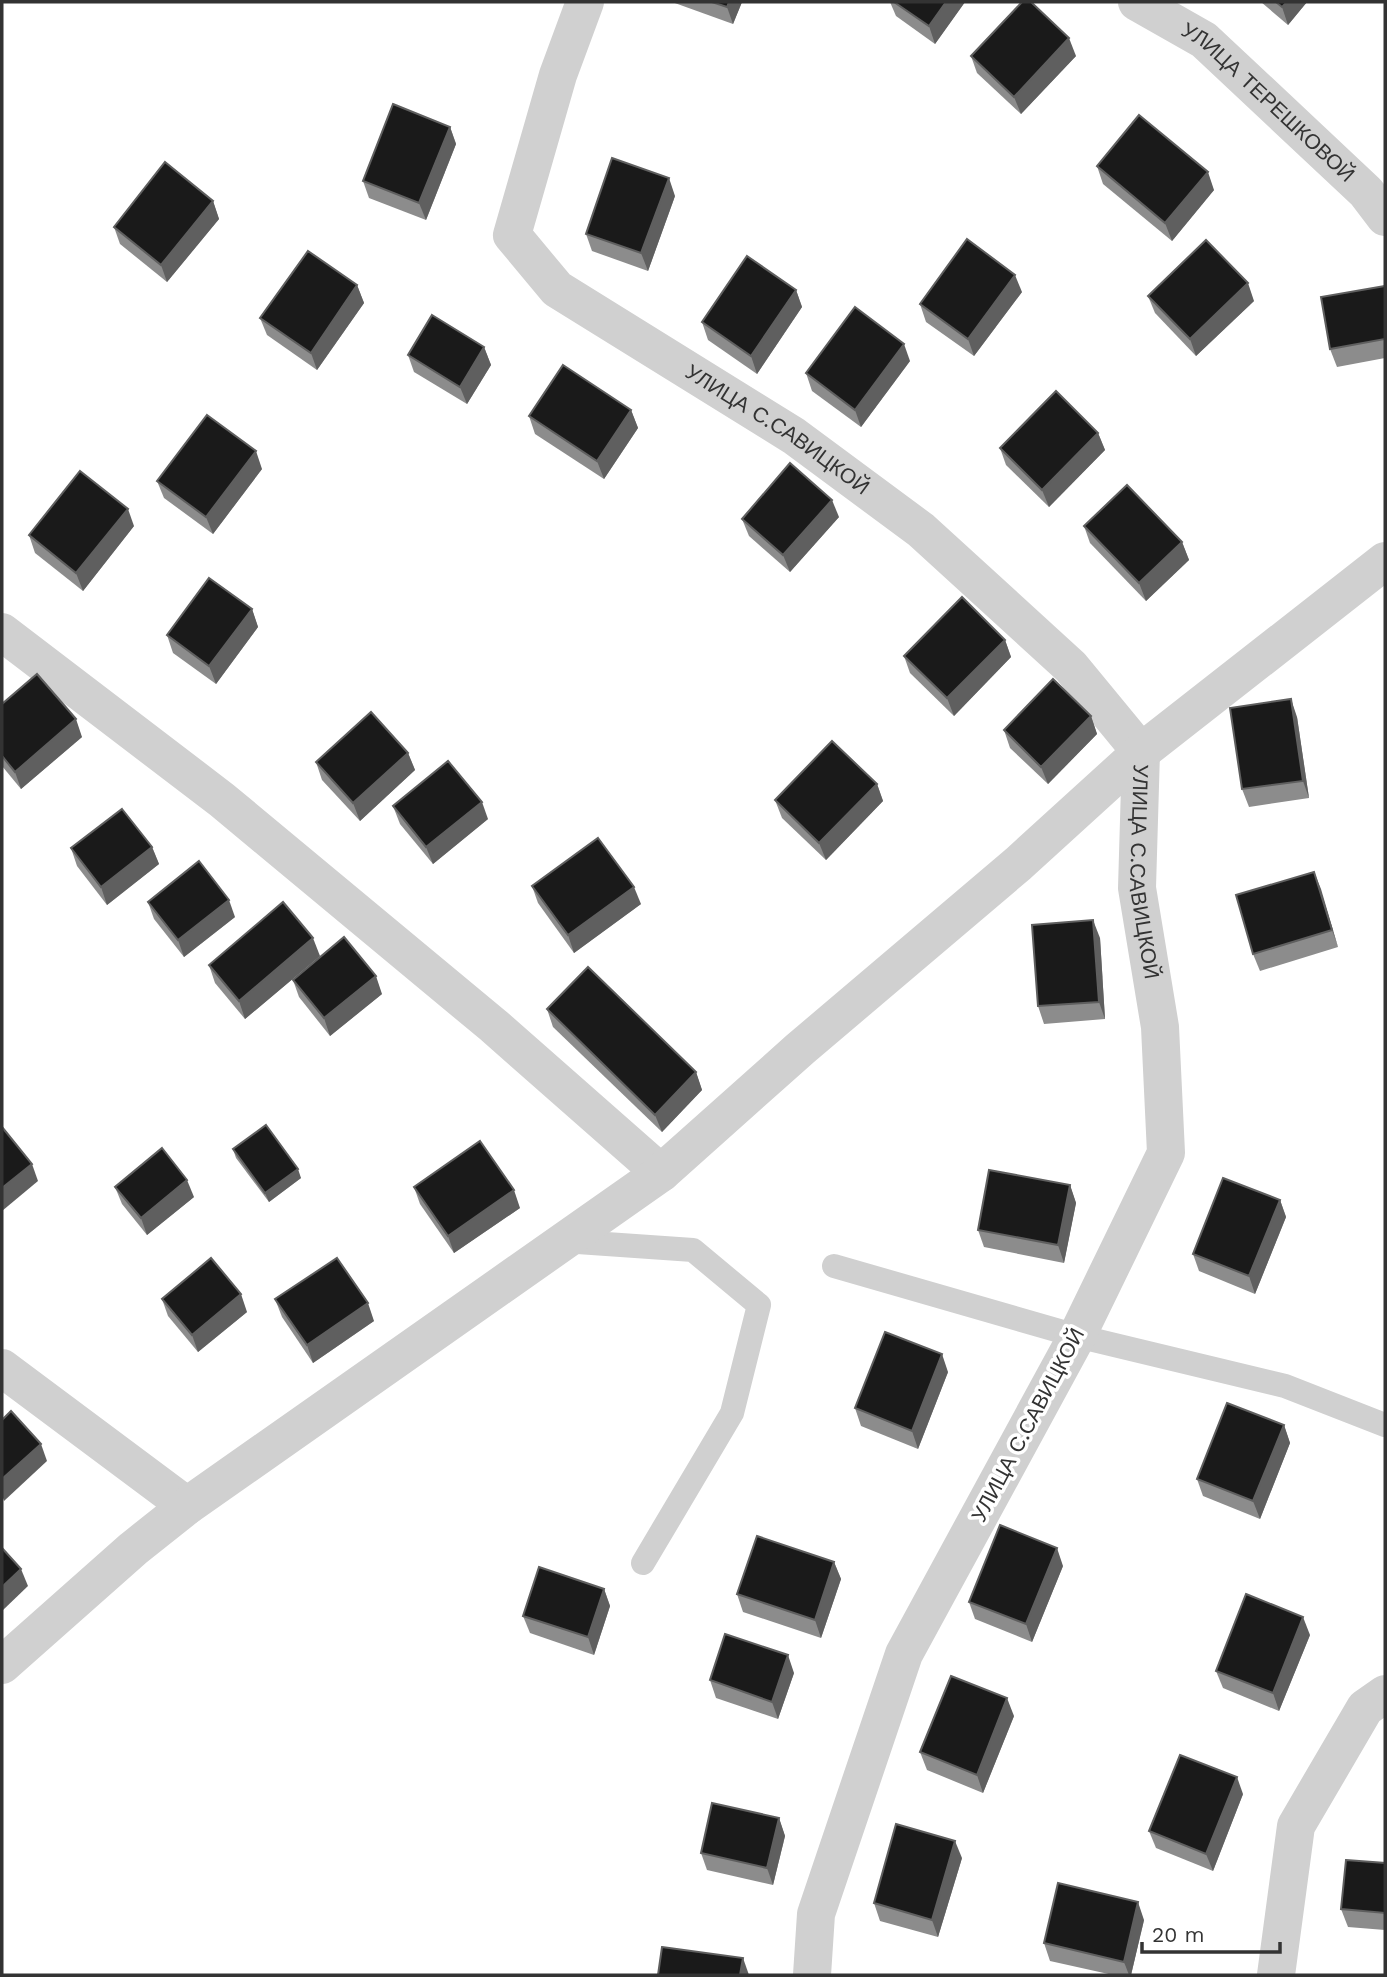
<svg xmlns="http://www.w3.org/2000/svg" width="1387" height="1977" viewBox="0 0 1387 1977" font-family="'Work Sans',sans-serif">
<style>
.lines{fill:none;stroke-linecap:round;stroke-linejoin:round}
.service{stroke:#d0d0d0;stroke-width:24}
.minor{stroke:#d0d0d0;stroke-width:38}
.wall{fill:#8c8c8c}
.shaded-wall{fill:#5f5f5f}
.building{fill:#1a1a1a;stroke:#5f5f5f;stroke-width:2}
.labels{text-anchor:middle;stroke-width:7;stroke-linejoin:round;paint-order:stroke}
.street-label{font-size:21px;fill:#333;stroke:#fff}
</style>
<rect width="100%" height="100%" fill="#fff"/>
<g class="lines">
<g class="service">
<path d="M563 1241 693 1250 759 1305 732 1413 643 1563"/>
<path d="M834 1266 1077 1336 1285 1386 1385 1425"/>
</g>
<g class="minor">
<path id="s1" d="M585 2 558 75 512 235 557 289 794 436 921 530 1071 667 1141 752 1137 888 1160 1027 1166 1153 1077 1336 904 1654 816 1914 812 1975"/>
<path id="s2" d="M1137 2 1204 40 1366 192 1385 217"/>
<path d="M2 632 222 800 494 1026 661 1173"/>
<path d="M2 1368 187 1506"/>
<path d="M2 1665 133 1549 187 1506 661 1173 800 1049 1018 864 1141 752 1385 561"/>
<path d="M1276 1975 1296 1826 1365 1708 1385 1694"/>
</g>
</g>
<g class="wall">
<path d="M672 2H742L733 24Z"/>
<path d="M890 2H965L935 44 896 16Z"/>
<path d="M1261 2H1307L1288 25Z"/>
<path d="M971 56H1076L1021 114 977 73Z"/>
<path d="M450 127 456 144 426 220 369 198 363 181Z"/>
<path d="M1097 166 1214 190 1172 241 1103 184Z"/>
<path d="M675 196 648 271 592 251 586 234Z"/>
<path d="M213 201 219 219 167 282 120 244 114 227Z"/>
<path d="M357 285 364 303 317 370 267 335 260 318Z"/>
<path d="M1385 286V358L1337 367 1330 349Z"/>
<path d="M796 290 802 307 757 374 708 340 702 322Z"/>
<path d="M1022 292 974 356 926 322 920 304Z"/>
<path d="M1148 296 1254 301 1196 356 1155 313Z"/>
<path d="M484 347 491 365 467 404 414 372 408 355Z"/>
<path d="M910 361 861 427 812 391 806 373Z"/>
<path d="M631 410 638 428 604 479 535 434 529 416Z"/>
<path d="M1098 433 1105 450 1049 507 1006 465 1000 448Z"/>
<path d="M262 469 213 534 164 498 157 481Z"/>
<path d="M839 517 790 572 749 536 742 519Z"/>
<path d="M134 526 83 591 35 553 29 535Z"/>
<path d="M1084 526 1182 542 1189 560 1146 601 1090 543Z"/>
<path d="M252 609 258 627 216 684 173 653 167 635Z"/>
<path d="M1005 640 1011 657 954 716 910 673 904 656Z"/>
<path d="M2 704 82 737 21 789 2 766Z"/>
<path d="M1091 716 1097 734 1048 784 1010 748 1004 730Z"/>
<path d="M1297 717 1309 798 1249 807 1242 789Z"/>
<path d="M408 753 415 770 360 821 322 780 316 762Z"/>
<path d="M877 784 883 801 826 860 782 818 775 800Z"/>
<path d="M393 806 488 819 433 864 400 824Z"/>
<path d="M152 847 159 864 107 905 77 866 71 848Z"/>
<path d="M1314 872 1338 947 1260 971 1253 954Z"/>
<path d="M532 886 641 904 574 953 538 903Z"/>
<path d="M148 902 235 917 184 957 154 919Z"/>
<path d="M1100 938 1105 1019 1044 1024 1038 1006Z"/>
<path d="M320 956 245 1019 215 983 209 965Z"/>
<path d="M293 980 382 994 330 1036 299 997Z"/>
<path d="M547 1009 696 1072 702 1090 662 1132 553 1027Z"/>
<path d="M233 1149 301 1178 269 1202 236 1158Z"/>
<path d="M1070 1185 1076 1203 1064 1263 984 1247 978 1230Z"/>
<path d="M115 1187 194 1197 147 1235 122 1204Z"/>
<path d="M414 1187 520 1208 454 1253 420 1204Z"/>
<path d="M1280 1200 1286 1217 1255 1294 1199 1271 1193 1254Z"/>
<path d="M162 1299 247 1312 198 1352 168 1316Z"/>
<path d="M275 1299 374 1321 313 1363 282 1317Z"/>
<path d="M948 1372 918 1449 861 1426 855 1408Z"/>
<path d="M1284 1425 1290 1443 1260 1519 1203 1496 1197 1479Z"/>
<path d="M834 1562 841 1579 821 1638 743 1612 737 1594Z"/>
<path d="M1063 1566 1032 1642 975 1619 969 1602Z"/>
<path d="M604 1589 610 1606 594 1655 530 1633 523 1616Z"/>
<path d="M1310 1635 1279 1711 1223 1688 1216 1671Z"/>
<path d="M794 1673 778 1719 716 1698 710 1680Z"/>
<path d="M1014 1716 983 1793 927 1770 920 1752Z"/>
<path d="M1243 1794 1213 1871 1156 1848 1149 1831Z"/>
<path d="M779 1818 785 1836 773 1885 707 1870 701 1853Z"/>
<path d="M962 1858 938 1937 880 1921 874 1903Z"/>
<path d="M1385 1863V1930L1348 1927 1341 1909Z"/>
<path d="M1144 1920 1131 1975H1113L1050 1961 1044 1943Z"/>
</g>
<g class="shaded-wall">
<path d="M729 2H742L733 24 727 7Z"/>
<path d="M946 2H965L935 44 929 26Z"/>
<path d="M1287 2H1307L1288 25 1282 7Z"/>
<path d="M1069 38 1076 56 1021 114 1014 97Z"/>
<path d="M450 127 456 144 426 220 419 203Z"/>
<path d="M1208 172 1214 190 1172 241 1165 223Z"/>
<path d="M669 178 675 196 648 271 641 253Z"/>
<path d="M213 201 219 219 167 282 161 265Z"/>
<path d="M1015 275 1022 292 974 356 968 339Z"/>
<path d="M1248 283 1254 301 1196 356 1190 339Z"/>
<path d="M357 285 364 303 317 370 311 353Z"/>
<path d="M796 290 802 307 757 374 751 356Z"/>
<path d="M904 344 910 361 861 427 855 410Z"/>
<path d="M484 347 491 365 467 404 460 387Z"/>
<path d="M631 410 638 428 604 479 597 461Z"/>
<path d="M1098 433 1105 450 1049 507 1042 490Z"/>
<path d="M256 451 262 469 213 534 206 517Z"/>
<path d="M832 500 839 517 790 572 783 555Z"/>
<path d="M128 509 134 526 83 591 76 573Z"/>
<path d="M1182 542 1189 560 1146 601 1139 583Z"/>
<path d="M252 609 258 627 216 684 209 666Z"/>
<path d="M1005 640 1011 657 954 716 947 698Z"/>
<path d="M1291 699 1297 717 1309 798 1303 781Z"/>
<path d="M1091 716 1097 734 1048 784 1041 767Z"/>
<path d="M76 719 82 737 21 789 15 772Z"/>
<path d="M408 753 415 770 360 821 353 803Z"/>
<path d="M877 784 883 801 826 860 819 843Z"/>
<path d="M482 802 488 819 433 864 426 847Z"/>
<path d="M152 847 159 864 107 905 101 887Z"/>
<path d="M1314 872 1321 889 1338 947 1332 930Z"/>
<path d="M634 887 641 904 574 953 568 935Z"/>
<path d="M229 900 235 917 184 957 178 940Z"/>
<path d="M1093 920 1100 938 1105 1019 1099 1002Z"/>
<path d="M313 938 320 956 245 1019 239 1001Z"/>
<path d="M376 976 382 994 330 1036 324 1018Z"/>
<path d="M696 1072 702 1090 662 1132 655 1115Z"/>
<path d="M32 1164 38 1181 2 1211V1188Z"/>
<path d="M298 1169 301 1178 269 1202 265 1193Z"/>
<path d="M187 1180 194 1197 147 1235 141 1218Z"/>
<path d="M1070 1185 1076 1203 1064 1263 1058 1245Z"/>
<path d="M514 1190 520 1208 454 1253 448 1236Z"/>
<path d="M1280 1200 1286 1217 1255 1294 1249 1276Z"/>
<path d="M241 1294 247 1312 198 1352 192 1335Z"/>
<path d="M368 1303 374 1321 313 1363 307 1345Z"/>
<path d="M942 1354 948 1372 918 1449 912 1431Z"/>
<path d="M1284 1425 1290 1443 1260 1519 1253 1501Z"/>
<path d="M41 1444 47 1461 4 1501 2 1495V1479Z"/>
<path d="M1057 1548 1063 1566 1032 1642 1026 1624Z"/>
<path d="M834 1562 841 1579 821 1638 815 1620Z"/>
<path d="M21 1569 28 1586 2 1611V1587Z"/>
<path d="M604 1589 610 1606 594 1655 588 1637Z"/>
<path d="M1303 1617 1310 1635 1279 1711 1273 1693Z"/>
<path d="M788 1655 794 1673 778 1719 772 1702Z"/>
<path d="M1007 1698 1014 1716 983 1793 977 1775Z"/>
<path d="M1237 1777 1243 1794 1213 1871 1206 1854Z"/>
<path d="M779 1818 785 1836 773 1885 767 1868Z"/>
<path d="M955 1841 962 1858 938 1937 932 1920Z"/>
<path d="M1138 1902 1144 1920 1131 1975H1129L1124 1962Z"/>
<path d="M743 1958 749 1975H740Z"/>
</g>
<g class="building">
<path d="M712 2H729L727 7Z"/>
<path d="M894 2H946L929 26Z"/>
<path d="M1022 2H1031L1069 38 1014 97 971 56Z"/>
<path d="M1276 2H1287L1282 7Z"/>
<path d="M393 104 450 127 419 203 363 181Z"/>
<path d="M1139 115 1208 172 1165 223 1097 166Z"/>
<path d="M612 158 669 178 641 253 586 234Z"/>
<path d="M165 162 213 201 161 265 114 227Z"/>
<path d="M967 239 1015 275 968 339 920 304Z"/>
<path d="M1206 240 1248 283 1190 339 1148 296Z"/>
<path d="M308 251 357 285 311 353 260 318Z"/>
<path d="M747 256 796 290 751 356 702 322Z"/>
<path d="M1385 286V339L1330 349 1321 297Z"/>
<path d="M855 307 904 344 855 410 806 373Z"/>
<path d="M432 315 484 347 460 387 408 355Z"/>
<path d="M563 365 631 410 597 461 529 416Z"/>
<path d="M1056 391 1098 433 1042 490 1000 448Z"/>
<path d="M207 415 256 451 206 517 157 481Z"/>
<path d="M790 463 832 500 783 555 742 519Z"/>
<path d="M80 471 128 509 76 573 29 535Z"/>
<path d="M1127 485 1182 542 1139 583 1084 526Z"/>
<path d="M209 578 252 609 209 666 167 635Z"/>
<path d="M962 597 1005 640 947 698 904 656Z"/>
<path d="M37 674 76 719 15 772 2 756V704Z"/>
<path d="M1053 679 1091 716 1041 767 1004 730Z"/>
<path d="M1291 699 1303 781 1242 789 1230 708Z"/>
<path d="M371 712 408 753 353 803 316 762Z"/>
<path d="M832 741 877 784 819 843 775 800Z"/>
<path d="M448 761 482 802 426 847 393 806Z"/>
<path d="M122 809 152 847 101 887 71 848Z"/>
<path d="M598 838 634 887 568 935 532 886Z"/>
<path d="M199 861 229 900 178 940 148 902Z"/>
<path d="M1314 872 1332 930 1253 954 1236 895Z"/>
<path d="M283 902 313 938 239 1001 209 965Z"/>
<path d="M1093 920 1099 1002 1038 1006 1032 925Z"/>
<path d="M344 937 376 976 324 1018 293 980Z"/>
<path d="M588 967 696 1072 655 1115 547 1009Z"/>
<path d="M266 1125 298 1169 265 1193 233 1149Z"/>
<path d="M2 1127 32 1164 2 1188Z"/>
<path d="M480 1141 514 1190 448 1236 414 1187Z"/>
<path d="M162 1148 187 1180 141 1218 115 1187Z"/>
<path d="M989 1170 1070 1185 1058 1245 978 1230Z"/>
<path d="M1223 1178 1280 1200 1249 1276 1193 1254Z"/>
<path d="M211 1258 241 1294 192 1335 162 1299Z"/>
<path d="M337 1258 368 1303 307 1345 275 1299Z"/>
<path d="M885 1332 942 1354 912 1431 855 1408Z"/>
<path d="M1227 1403 1284 1425 1253 1501 1197 1479Z"/>
<path d="M11 1411 41 1444 2 1479V1420Z"/>
<path d="M1000 1525 1057 1548 1026 1624 969 1602Z"/>
<path d="M757 1536 834 1562 815 1620 737 1594Z"/>
<path d="M2 1548 21 1569 2 1587Z"/>
<path d="M539 1567 604 1589 588 1637 523 1616Z"/>
<path d="M1246 1594 1303 1617 1273 1693 1216 1671Z"/>
<path d="M725 1634 788 1655 772 1702 710 1680Z"/>
<path d="M951 1676 1007 1698 977 1775 920 1752Z"/>
<path d="M1180 1755 1237 1777 1206 1854 1149 1831Z"/>
<path d="M712 1803 779 1818 767 1868 701 1853Z"/>
<path d="M896 1824 955 1841 932 1920 874 1903Z"/>
<path d="M1346 1860 1385 1863V1913L1341 1909Z"/>
<path d="M1058 1883 1138 1902 1124 1962 1044 1943Z"/>
<path d="M662 1947 743 1958 740 1975H658Z"/>
</g>
<g class="labels">
<g class="street-label">
<text dy="7" stroke="none"><textPath href="#s2" startOffset="166">УЛИЦА ТЕРЕШКОВОЙ</textPath></text>
<text dy="7" stroke="none"><textPath href="#s1" startOffset="576">УЛИЦА С.САВИЦКОЙ</textPath></text>
<text dy="7" stroke="none"><textPath href="#s1" startOffset="1185">УЛИЦА С.САВИЦКОЙ</textPath></text>
<text transform="translate(1028 1425) rotate(-62)" y="7">УЛИЦА С.САВИЦКОЙ</text>
</g>
</g>
<rect width="1387" height="1977" fill="none" stroke="#333333" stroke-width="7"/>
<path d="M1142 1942v10h138v-10" fill="none" stroke="#333333" stroke-width="3.5"/>
<text x="1152" y="1942" font-size="21" fill="#333333" stroke="#ffffff" stroke-width="5" paint-order="stroke">20 m</text>
</svg>
